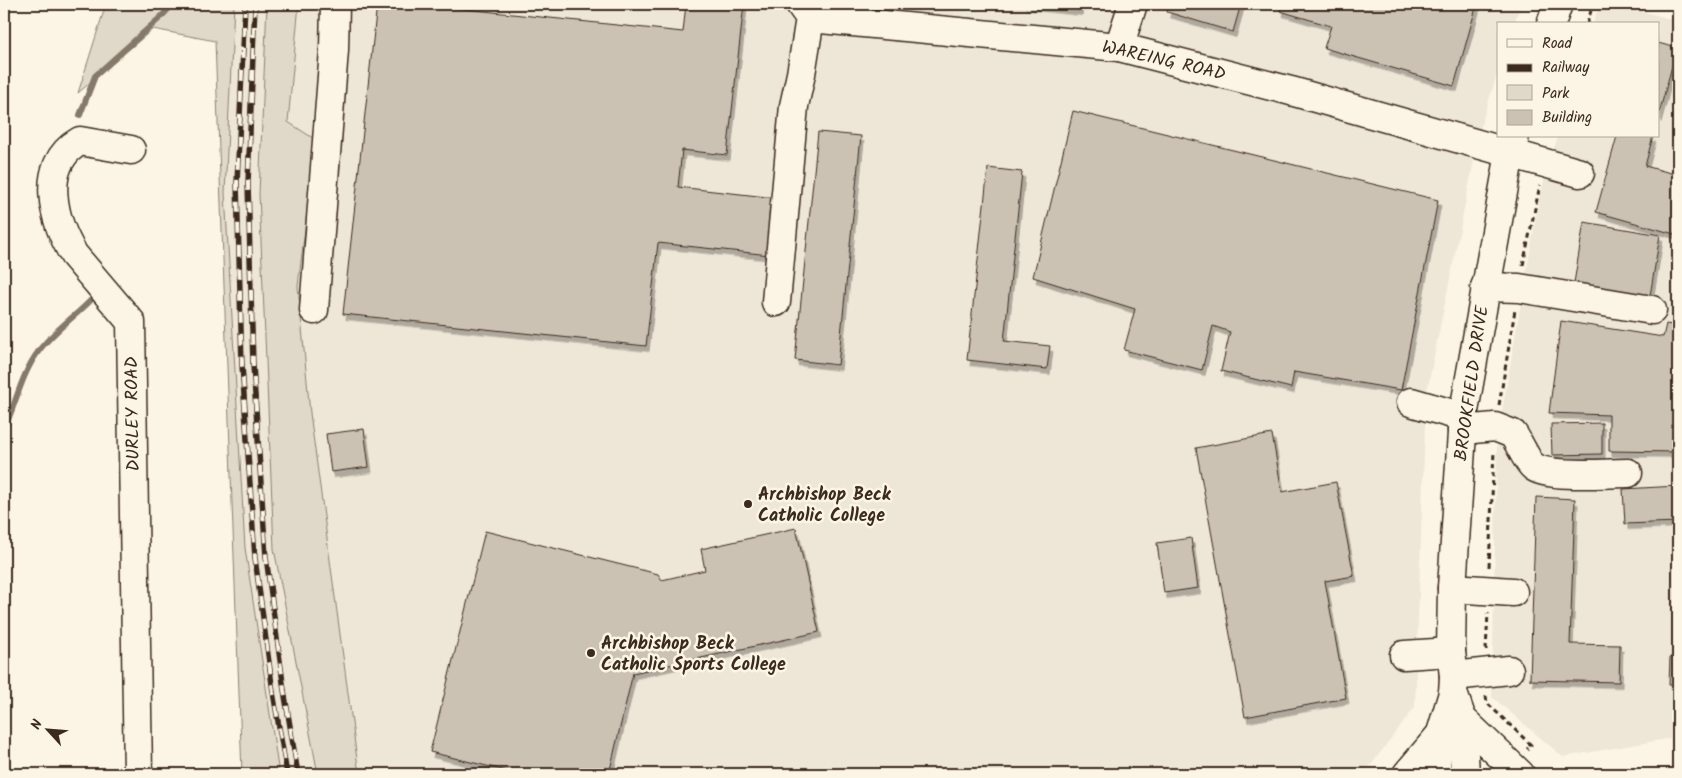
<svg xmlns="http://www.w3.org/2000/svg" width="1682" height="778" viewBox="0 0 1682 778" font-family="Kalam,sans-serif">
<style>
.built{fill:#eee6d6}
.green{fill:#e0d8c8;stroke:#8e8173}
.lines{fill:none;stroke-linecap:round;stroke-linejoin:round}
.stream{stroke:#85796b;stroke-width:6}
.building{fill:#ccc2b3;stroke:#3b2a1e;filter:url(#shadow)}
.minor-casing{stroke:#3b2a1e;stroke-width:31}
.path{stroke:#3b2a1e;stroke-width:3;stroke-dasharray:5 4;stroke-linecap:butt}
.minor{stroke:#fcf5e5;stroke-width:28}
.rail-casing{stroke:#3b2a1e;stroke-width:5.5}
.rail{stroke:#fcf5e5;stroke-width:4;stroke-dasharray:11;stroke-linecap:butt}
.poi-dot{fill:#3b2a1e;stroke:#fcf5e5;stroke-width:2}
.labels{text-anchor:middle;stroke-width:5;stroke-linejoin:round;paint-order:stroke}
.street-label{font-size:18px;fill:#3b2a1e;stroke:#fcf5e5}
.poi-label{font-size:18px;font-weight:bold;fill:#3b2a1e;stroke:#fcf5e5;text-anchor:start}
</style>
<defs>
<filter id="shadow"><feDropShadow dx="3" dy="5.5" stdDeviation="0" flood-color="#0004"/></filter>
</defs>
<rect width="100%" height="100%" fill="#fcf5e5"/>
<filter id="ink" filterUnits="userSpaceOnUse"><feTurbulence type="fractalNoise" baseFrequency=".02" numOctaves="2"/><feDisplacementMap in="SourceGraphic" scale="10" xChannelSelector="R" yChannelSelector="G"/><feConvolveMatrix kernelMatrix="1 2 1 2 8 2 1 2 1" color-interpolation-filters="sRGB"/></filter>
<g filter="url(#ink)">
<g class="built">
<path d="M234 4H267L259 194 274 549 318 774H279L245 548 225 193Z"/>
<path d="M299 4H1521L1514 24H1498V72L1482 121 1426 396 1415 707 1364 774H359L310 413 298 286 315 140 288 122Z"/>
<path d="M1599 4H1615L1678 21V737L1563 757 1492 697 1497 440 1540 194 1558 136H1658V24H1593Z"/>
</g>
<g class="green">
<path d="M106 4H234L225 193 245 548 279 774H242L215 41 153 29 78 93Z"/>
<path d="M267 4H299L288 122 316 140 298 286 310 413 359 774H318L274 549 259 194Z"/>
</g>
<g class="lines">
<g class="stream">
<path d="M80 115 95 76 161 17 173 4"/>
<path d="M4 429C16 404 21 375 38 352 53 331 75 317 92 299"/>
</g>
</g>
<g class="building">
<path d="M377 4H417L683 32 686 4H744L727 155 682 150 678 187 776 198 770 255 658 243 646 346 343 314Z"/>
<path d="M1022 4H1080L1079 10Z"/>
<path d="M1169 4H1241L1233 32 1167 12Z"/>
<path d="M1282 4H1477L1454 86 1324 48 1331 26 1280 11Z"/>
<path d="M1658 43 1677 48 1658 117Z"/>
<path d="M1073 111 1438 200 1401 390 1294 372 1291 388 1221 371 1230 332 1213 326 1202 370 1124 350 1135 309 1033 277Z"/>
<path d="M818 132 861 136 838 365 795 360Z"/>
<path d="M1617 136H1653L1645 166 1678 175V235L1596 212Z"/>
<path d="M988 168 1022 172 1004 341 1050 346 1047 369 967 360Z"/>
<path d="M1584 222 1660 235 1650 296 1574 283Z"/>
<path d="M1561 321 1663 337 1666 324 1678 326V452L1609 451V415L1549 413Z"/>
<path d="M1602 423V454L1552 455 1551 424Z"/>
<path d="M364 429 369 467 331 472 326 434Z"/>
<path d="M1272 434 1282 492 1336 482 1354 576 1325 581 1346 698 1245 717 1196 448Z"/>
<path d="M1678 486V522L1625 524 1623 489Z"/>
<path d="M1536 497 1575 499 1570 644 1620 645 1619 682 1530 680Z"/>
<path d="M796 528 819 632 633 673 609 774H519L430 752 485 531 658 574 662 580 705 570 701 549Z"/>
<path d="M1191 538 1198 588 1164 593 1157 543Z"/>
<path d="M1670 657H1678V685H1669Z"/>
</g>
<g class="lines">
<defs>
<g id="minor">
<path d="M810 18 1119 47 1291 91 1580 173"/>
<path d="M1551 24 1558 4"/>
<path d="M1119 47 1133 4"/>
<path d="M131 150 80 141C37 165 54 222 74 255L131 322 138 774"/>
<path d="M1485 287 1519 288 1652 310"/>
<path d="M776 302 794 106 801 74 810 18 800 4"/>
<path d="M314 310 334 50 335 4"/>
<path d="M1411 402 1463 417"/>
<path d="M1462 430 1495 427 1513 434C1518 441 1528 463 1534 467 1551 478 1606 473 1628 473"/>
<path d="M1452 588 1513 592"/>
<path d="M1404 655 1451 652"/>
<path d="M1454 676 1509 670"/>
<path d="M1453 693 1462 719 1465 774"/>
<path d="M1462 719 1520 774"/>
<path d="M1407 774 1440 735"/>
<path d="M1436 774V761L1441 733 1453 693 1454 676 1451 652 1452 588 1463 417 1510 153 1515 136"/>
</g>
</defs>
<use href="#minor" class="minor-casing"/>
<g class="path">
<path d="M1587 24 1593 4"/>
<path d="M1523 265 1540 185"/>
<path d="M1499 405 1515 310"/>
<path d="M1489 567 1494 451"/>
<path d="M1486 650 1488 613"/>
<path d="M1486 696 1487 703 1531 745 1527 749"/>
</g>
<use href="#minor" class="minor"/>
<defs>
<g id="rail">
<path d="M245 4 237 183 242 365 255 558 273 692 287 774"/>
<path d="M255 4 248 183 253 365 266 557 284 690 298 774"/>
</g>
</defs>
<use href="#rail" class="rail-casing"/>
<use href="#rail" class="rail"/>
</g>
</g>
<g class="poi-dot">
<circle cx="748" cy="504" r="5"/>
<circle cx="591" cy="653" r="5"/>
</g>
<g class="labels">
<g class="street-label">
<text transform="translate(1164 60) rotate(13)" y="6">WAREING ROAD</text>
<text transform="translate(1471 383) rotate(-82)" y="6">BROOKFIELD DRIVE</text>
<text transform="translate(132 414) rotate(-91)" y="6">DURLEY ROAD</text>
</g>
<g class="poi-label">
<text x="758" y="500">Archbishop Beck<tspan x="758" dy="21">Catholic College</tspan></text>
<text x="601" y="649">Archbishop Beck<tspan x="601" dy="21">Catholic Sports College</tspan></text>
</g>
</g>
<rect width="1682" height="778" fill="none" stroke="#fcf5e5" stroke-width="20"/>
<rect x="10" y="10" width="1662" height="758" fill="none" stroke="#3b2a1e" stroke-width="2" filter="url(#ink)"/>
<rect x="1497" y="22" width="162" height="115" fill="#fcf5e5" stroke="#afa495"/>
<rect x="1507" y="39" width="25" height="8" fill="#fcf5e5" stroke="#afa495"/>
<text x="1542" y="48" font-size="15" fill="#3b2a1e">Road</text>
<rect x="1507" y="64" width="25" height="8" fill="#3b2a1e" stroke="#afa495"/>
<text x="1542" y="72" font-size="15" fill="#3b2a1e">Railway</text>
<rect x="1507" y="85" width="25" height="15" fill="#e0d8c8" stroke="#afa495"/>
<text x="1542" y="98" font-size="15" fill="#3b2a1e">Park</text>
<rect x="1507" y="110" width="25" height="15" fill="#ccc2b3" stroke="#afa495"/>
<text x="1542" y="122" font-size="15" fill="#3b2a1e">Building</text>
<g transform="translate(48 730) rotate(296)" stroke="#fcf5e5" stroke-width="4" paint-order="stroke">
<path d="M0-4L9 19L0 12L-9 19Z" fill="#3b2a1e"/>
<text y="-8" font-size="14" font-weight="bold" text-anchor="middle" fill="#3b2a1e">N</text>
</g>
</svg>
